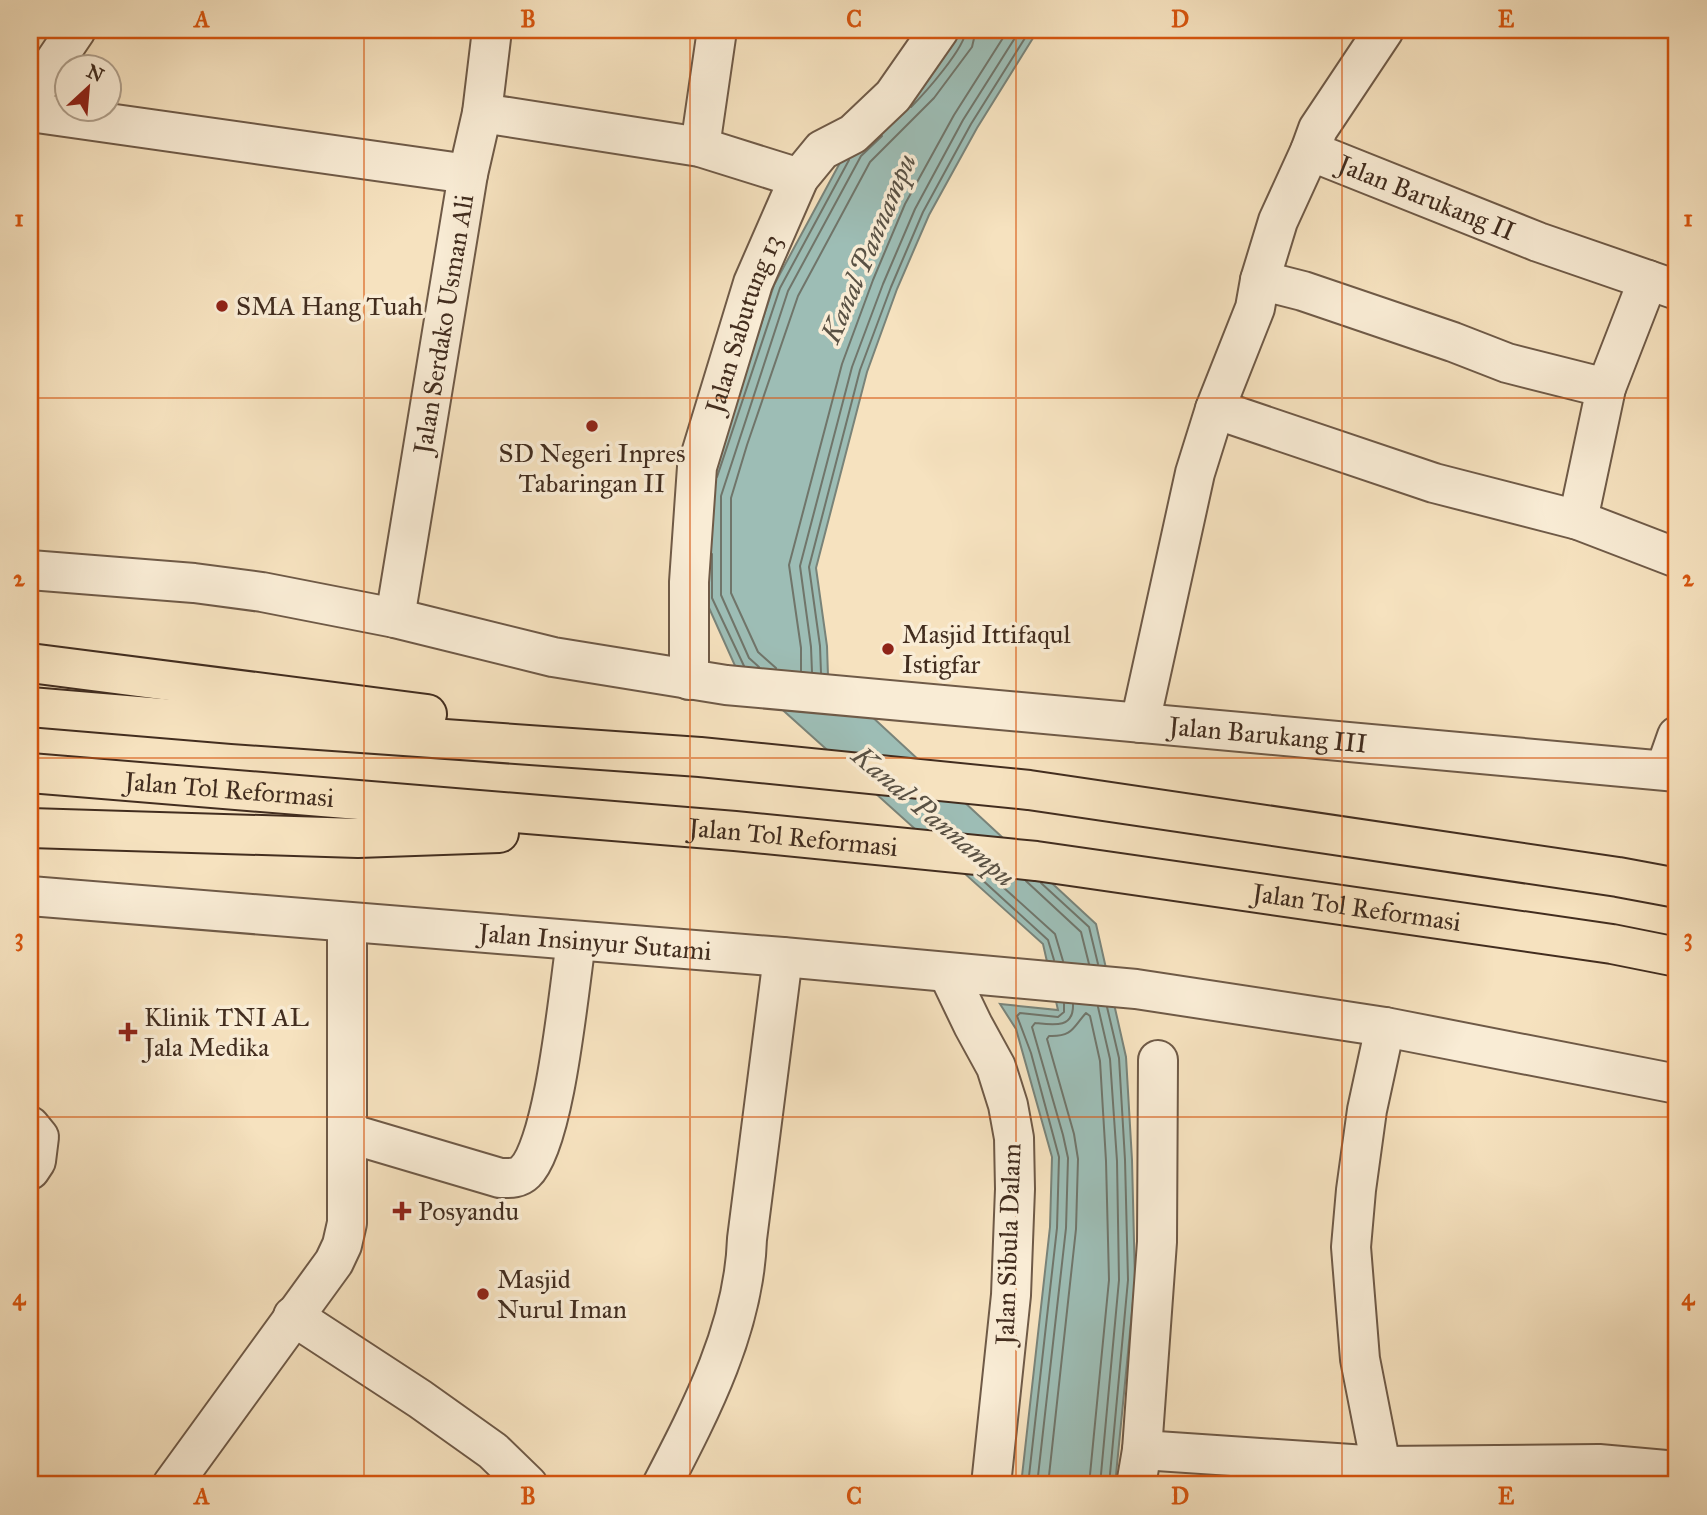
<svg xmlns="http://www.w3.org/2000/svg" width="1707" height="1515" viewBox="0 0 1707 1515" font-family="'IM FELL Great Primer',serif">
<style>
.water{fill:#9dbdb5;stroke:#798379;stroke-width:2}
.lines{fill:none;stroke-linecap:round;stroke-linejoin:round}
.shore{stroke:#70756a;stroke-width:2}
.minor-casing{stroke:#6f5a47;stroke-width:42}
.highway-casing{stroke:#422d1f;stroke-width:42}
.minor{stroke:#f9ecd5;stroke-width:38}
.highway{stroke:#f6e2bf;stroke-width:38}
.grid{fill:none;stroke:#d7550e;stroke-width:2;stroke-opacity:0.55}
.poi-dot{fill:#8f2418;stroke:#f9ecd5;stroke-width:2.5}
.labels{text-anchor:middle;stroke-width:7;stroke-linejoin:round;paint-order:stroke}
.street-label{font-size:26px;fill:#422d1f;stroke:#f9ecd5}
.poi-label{font-size:26px;fill:#422d1f;stroke:#f9ecd5;text-anchor:start}
.water-label{font-size:28px;font-style:italic;fill:#595144;stroke:#f9ecd5}
.neatline{fill:none;stroke:#d7550e;stroke-width:2.5}
.grid-label{font-size:23px;text-anchor:middle;font-weight:bold;fill:#d7550e}
</style>
<rect width="100%" height="100%" fill="#f6e2bf"/>
<filter id="stains"><feTurbulence type="fractalNoise" baseFrequency=".00286" numOctaves="4"/><feColorMatrix values="0 0 0 0 .2 0 0 0 0 .09 0 0 0 0 .02 0 0 0 .5 -.17"/></filter>
<radialGradient id="worn" r=".72"><stop offset=".6" stop-color="#630" stop-opacity="0"/><stop offset="1" stop-color="#630" stop-opacity=".3"/></radialGradient>
<path class="water" d="M952 30H1038L977 128 929 215 897 289 867 372 816 568 827 646 828 676 1096 924 1126 1057 1132 1160 1135 1281 1115 1485H1021L1050 1227 1052 1157 1016 1029 1000 1004 1058 1010 1043 944 736 668 705 599V494L774 285 849 146Z"/>
<g class="lines">
<g class="shore">
<path d="M911 107C925 93 965 48 966 30"/>
<path d="M717 477 780 288 849 160"/>
<path d="M712 554V598L744 666"/>
<path d="M759 667 749 658 721 595V496L788 291 861 156 882 136"/>
<path d="M776 668 758 652 731 593V498L747 445 798 296 870 162 934 98 972 47 976 30"/>
<path d="M801 671V648L789 565 842 364 873 280 905 204 954 115 1008 30"/>
<path d="M812 672 811 647 800 566 852 367 883 284 915 209 963 120 1020 30"/>
<path d="M821 673 820 646 809 567 860 370 891 287 923 212 971 124 1030 30"/>
<path d="M978 876 1048 940 1054 960"/>
<path d="M993 878 1055 934 1063 961"/>
<path d="M1026 881 1081 932 1089 964"/>
<path d="M1041 883 1089 927 1098 964"/>
<path d="M1098 1007 1110 1059 1117 1161 1119 1280 1100 1485"/>
<path d="M1107 1007 1119 1058 1125 1160 1128 1280 1109 1485"/>
<path d="M1028 1485 1057 1228 1059 1157 1031 1053 1017 1016 1020 1013 1058 1017 1064 1012V1004"/>
<path d="M1037 1485 1066 1228 1068 1158 1063 1135 1032 1027 1035 1023C1053 1025 1074 1029 1073 1004"/>
<path d="M1048 1485 1076 1229 1078 1159 1074 1134 1047 1039 1049 1036C1073 1037 1073 1027 1086 1013L1090 1016 1100 1061 1106 1161 1109 1280 1089 1485"/>
</g>
<defs>
<g id="minor">
<path id="s1" d="M1384 30 1318 129 1310 151 1538 242 1677 290"/>
<path d="M30 98 76 30"/>
<path d="M30 112 468 174"/>
<path d="M482 113 700 147 799 178"/>
<path d="M700 147 717 30"/>
<path d="M1260 280 1278 221 1310 151"/>
<path d="M1215 409 1434 483 1578 520 1677 558"/>
<path d="M1578 520 1606 388 1648 280"/>
<path id="s2" d="M30 570 194 583 262 592 395 618 553 657 726 685 1677 772"/>
<path id="s3" d="M395 618 468 174 482 113 492 30"/>
<path id="s4" d="M689 680V582L697 467 753 283 799 178 822 150 853 134 893 96 939 30"/>
<path d="M1140 723 1195 473 1215 409 1255 308 1260 280 1303 291 1453 342 1507 363 1606 388"/>
<path d="M1665 770 1677 736"/>
<path id="s5" d="M30 896 783 957 1136 989 1385 1027 1677 1084"/>
<path d="M948 973 973 1025 996 1067 1008 1105 1014 1138 1015 1189 1011 1295 991 1485"/>
<path d="M30 1126 39 1137 36 1161 30 1170"/>
<path d="M348 1133 500 1178C509 1178 518 1179 525 1172 555 1144 569 987 576 942"/>
<path d="M293 1316 420 1399 493 1451 528 1485"/>
<path d="M1142 1450 1381 1466 1599 1464 1677 1471"/>
<path d="M172 1485 334 1262 342 1245 347 1223V922"/>
<path d="M662 1485C702 1408 744 1327 747 1239L783 957"/>
<path d="M1136 1485 1142 1450 1157 1242 1158 1060"/>
<path d="M1380 1485 1381 1466 1360 1359 1351 1247 1356 1190 1367 1110 1385 1027"/>
</g>
<g id="highway">
<path d="M30 663 427 714"/>
<path d="M30 707 233 724 700 757 1029 790 1618 877 1677 888"/>
<path id="s6" d="M30 773 735 831 1036 861 1612 944 1677 957"/>
<path d="M30 828 358 838 499 833"/>
</g>
</defs>
<use href="#minor" class="minor-casing"/>
<use href="#highway" class="highway-casing"/>
<use href="#minor" class="minor"/>
<use href="#highway" class="highway"/>
</g>
<path class="grid" d="M364 30V1485M690 30V1485M1016 30V1485M1342 30V1485M30 398H1677M30 758H1677M30 1117H1677"/>
<g class="poi-dot">
<circle cx="222" cy="306" r="7"/>
<circle cx="592" cy="426" r="7"/>
<circle cx="888" cy="649" r="7"/>
<path d="M124.5 1021.5h7v7h7v7h-7v7h-7v-7h-7v-7h7z"/>
<path d="M398.5 1200.5h7v7h7v7h-7v7h-7v-7h-7v-7h7z"/>
<circle cx="483" cy="1294" r="7"/>
</g>
<g class="labels">
<g class="street-label">
<text dy="9" stroke="none"><textPath href="#s1" startOffset="268">Jalan Barukang II</textPath></text>
<text dy="9" stroke="none"><textPath href="#s3" startOffset="298">Jalan Serdako Usman Ali</textPath></text>
<text dy="9" stroke="none"><textPath href="#s4" startOffset="364">Jalan Sabutung 13</textPath></text>
<text dy="9" stroke="none"><textPath href="#s2" startOffset="1251">Jalan Barukang III</textPath></text>
<text dy="9" stroke="none"><textPath href="#s6" startOffset="200">Jalan Tol Reformasi</textPath></text>
<text dy="9" stroke="none"><textPath href="#s6" startOffset="766">Jalan Tol Reformasi</textPath></text>
<text dy="9" stroke="none"><textPath href="#s6" startOffset="1334">Jalan Tol Reformasi</textPath></text>
<text dy="9" stroke="none"><textPath href="#s5" startOffset="567">Jalan Insinyur Sutami</textPath></text>
<text transform="translate(1008 1244) rotate(-88)" y="9">Jalan Sibula Dalam</text>
</g>
<g class="poi-label">
<text x="236" y="315">SMA Hang Tuah</text>
<text x="592" y="462" text-anchor="middle">SD Negeri Inpres<tspan x="592" dy="30">Tabaringan II</tspan></text>
<text x="902" y="643">Masjid Ittifaqul<tspan x="902" dy="30">Istigfar</tspan></text>
<text x="144" y="1026">Klinik TNI AL<tspan x="144" dy="30">Jala Medika</tspan></text>
<text x="418" y="1220">Posyandu</text>
<text x="497" y="1288">Masjid<tspan x="497" dy="30">Nurul Iman</tspan></text>
</g>
<g class="water-label">
<text transform="translate(868 248) rotate(-67)" y="10">Kanal Pannampu</text>
<text transform="translate(934 816) rotate(40)" y="10">Kanal Pannampu</text>
</g>
</g>
<rect width="1707" height="1515" fill="none" stroke="#f6e2bf" stroke-width="77"/>
<g transform="translate(88 88) rotate(26)"><circle r="33" fill="#f9ecd5" stroke="#b0a08c" stroke-width="2"/>
<path d="M0-5L12 26L0 18L-12 26Z" fill="#8f2418"/>
<text y="-10" font-size="19" font-weight="bold" text-anchor="middle" fill="#422d1f">N</text>
</g>
<rect x="38" y="38" width="1630" height="1438" class="neatline"/>
<g class="grid-label">
<text x="202" y="27">A</text>
<text x="528" y="27">B</text>
<text x="854" y="27">C</text>
<text x="1180" y="27">D</text>
<text x="1506" y="27">E</text>
<text x="19" y="226">1</text>
<text x="1688" y="226">1</text>
<text x="19" y="586">2</text>
<text x="1688" y="586">2</text>
<text x="19" y="945">3</text>
<text x="1688" y="945">3</text>
<text x="19" y="1305">4</text>
<text x="1688" y="1305">4</text>
<text x="202" y="1504">A</text>
<text x="528" y="1504">B</text>
<text x="854" y="1504">C</text>
<text x="1180" y="1504">D</text>
<text x="1506" y="1504">E</text>
</g>
<rect width="100%" height="100%" filter="url(#stains)"/>
<rect width="100%" height="100%" fill="url(#worn)"/>
</svg>
